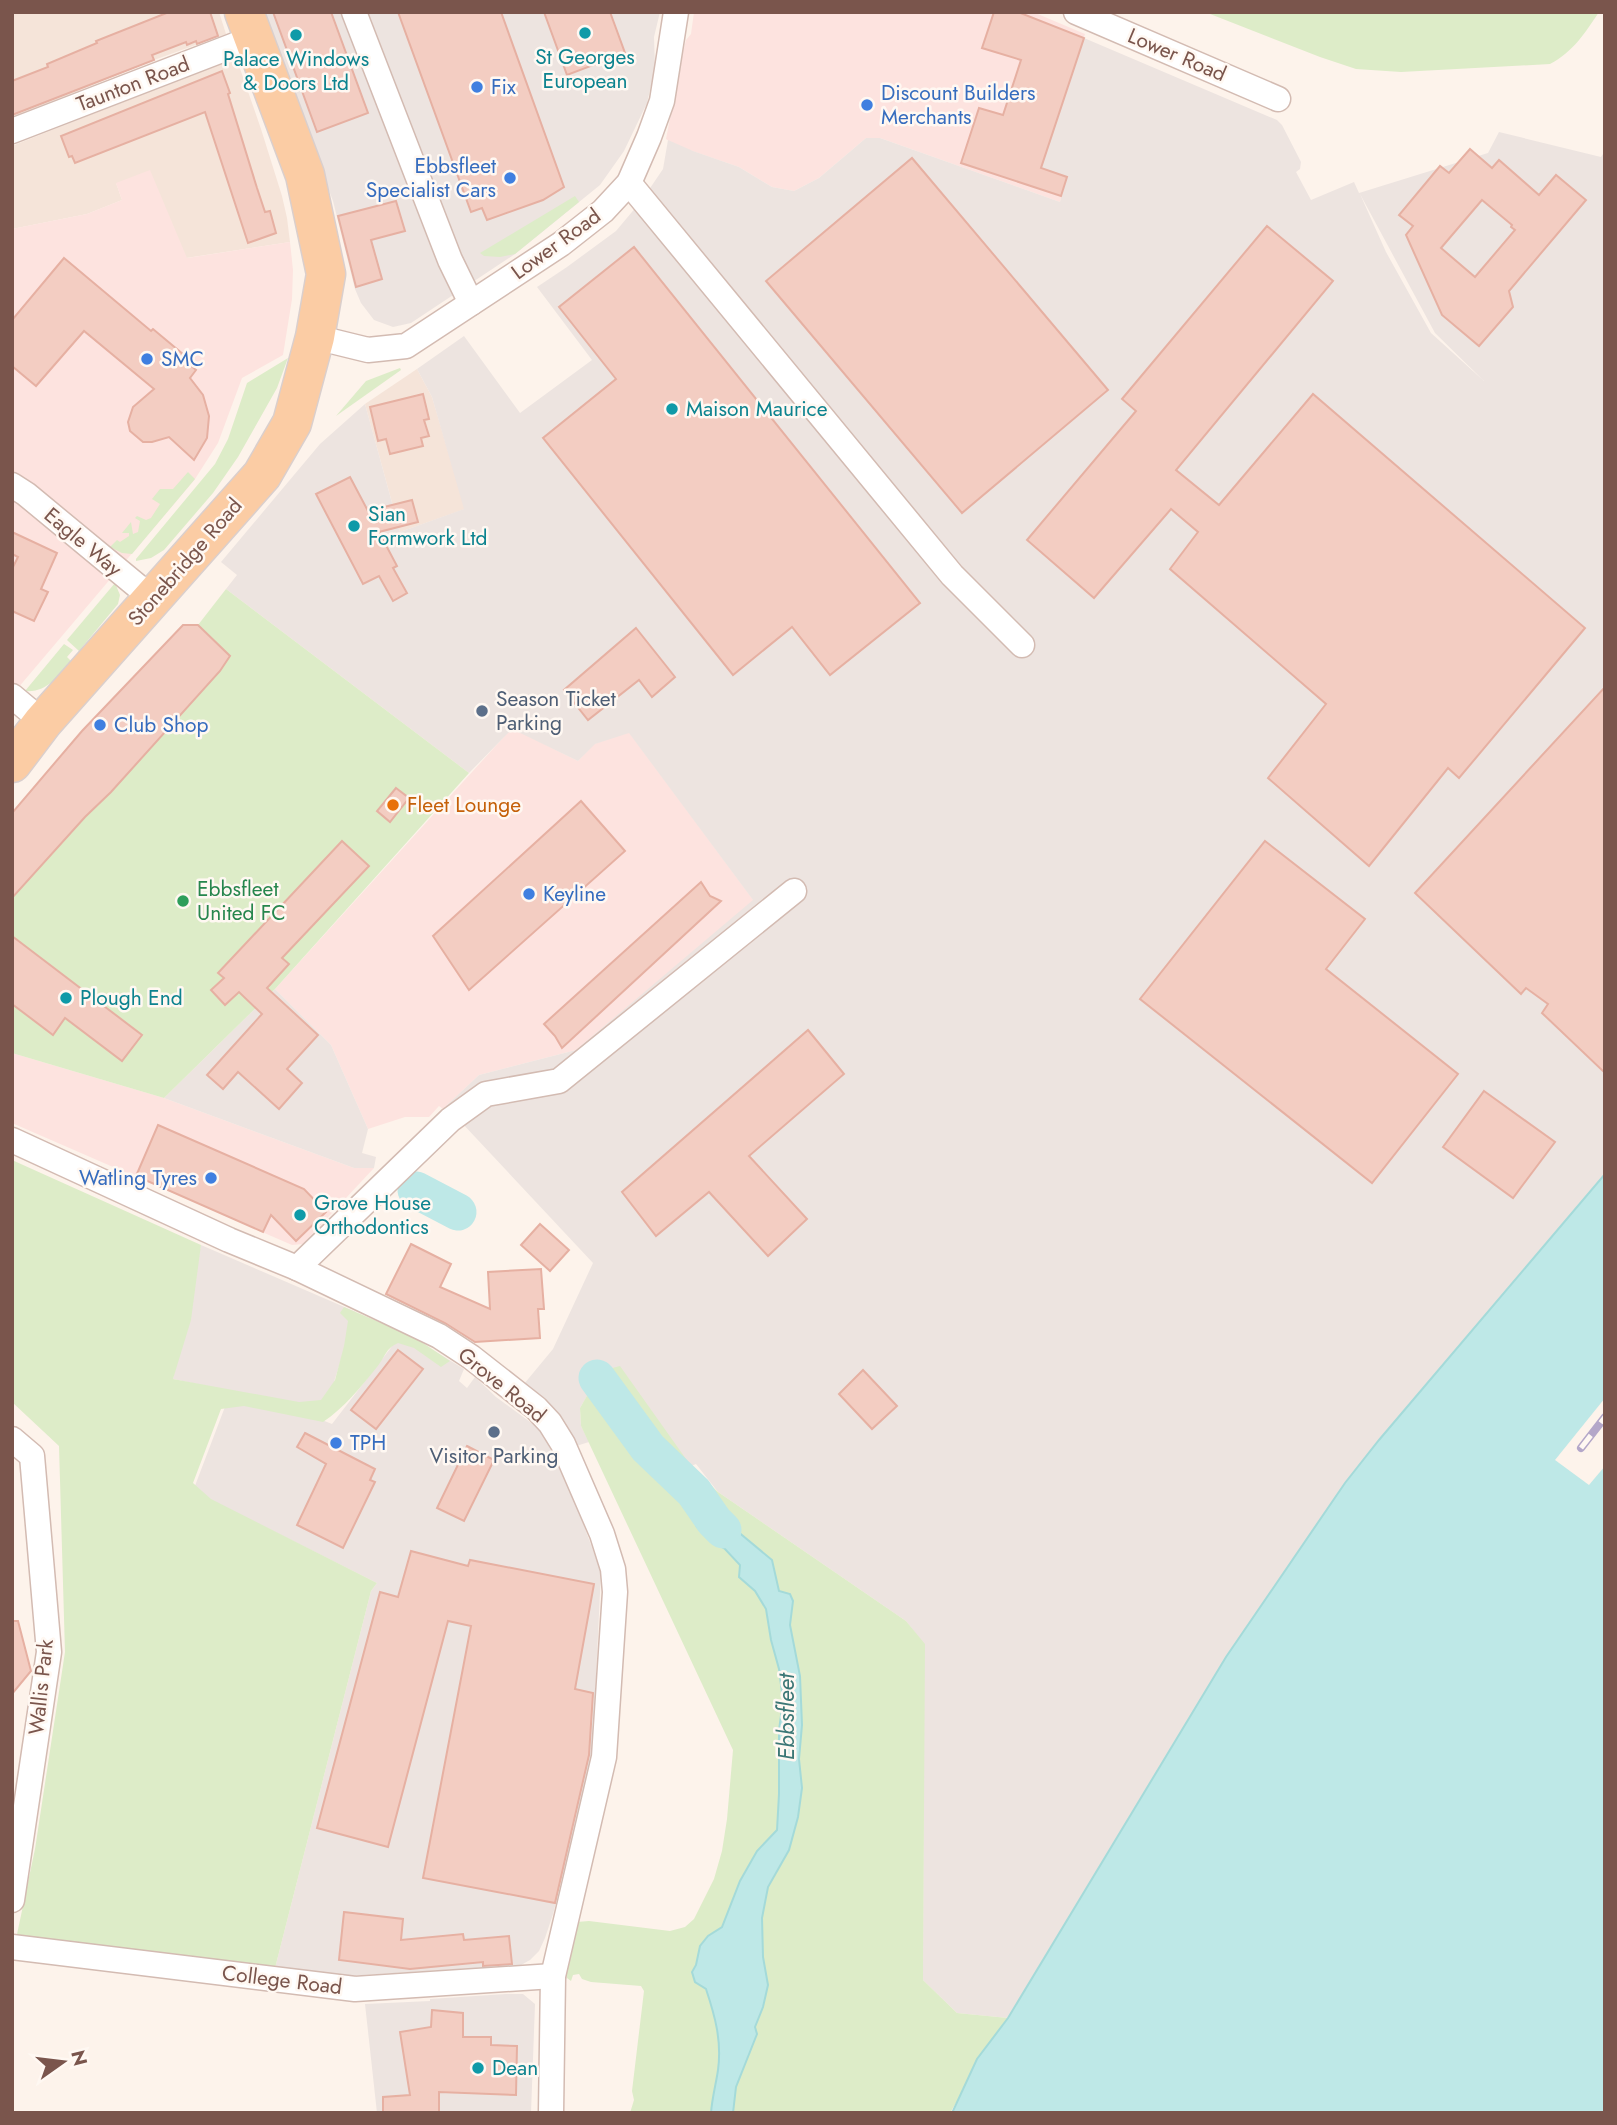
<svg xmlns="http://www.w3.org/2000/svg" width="1617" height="2125" viewBox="0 0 1617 2125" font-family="Jost,sans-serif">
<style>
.residential{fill:#f5e4d9}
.commercial{fill:#fde3df}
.industrial{fill:#ede4e0;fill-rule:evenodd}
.green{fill:#ddecc8}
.water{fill:#bee8e7;stroke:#a4dad9;stroke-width:2}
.pier{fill:#fdf3eb}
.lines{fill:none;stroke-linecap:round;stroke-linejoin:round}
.river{stroke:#bee8e7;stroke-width:37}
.building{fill:#f3cdc2;stroke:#e6b0a2;stroke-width:2;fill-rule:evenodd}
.minor-casing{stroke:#d3bbb2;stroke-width:27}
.primary-casing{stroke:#dacfcd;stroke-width:41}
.minor{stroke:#fff;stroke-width:24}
.primary{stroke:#fbcca4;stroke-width:38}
.rail-casing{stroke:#b4a7c9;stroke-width:8}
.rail{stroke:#fff8f2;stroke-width:5;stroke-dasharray:16;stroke-linecap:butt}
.culture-dot{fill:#0f9aa8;stroke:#fff8f2;stroke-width:2.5}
.shop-dot{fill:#3f7fe0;stroke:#fff8f2;stroke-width:2.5}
.service-dot{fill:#5c6f8a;stroke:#fff8f2;stroke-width:2.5}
.food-dot{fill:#e8710a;stroke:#fff8f2;stroke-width:2.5}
.leisure-dot{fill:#2e9e5b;stroke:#fff8f2;stroke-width:2.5}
.labels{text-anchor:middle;stroke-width:5;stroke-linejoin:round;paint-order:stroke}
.street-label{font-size:21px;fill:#7a554c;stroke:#fff8f2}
.culture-label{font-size:21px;fill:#0d838f;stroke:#fff8f2;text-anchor:start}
.shop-label{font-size:21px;fill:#366cbe;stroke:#fff8f2;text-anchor:start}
.service-label{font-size:21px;fill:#4e5e75;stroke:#fff8f2;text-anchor:start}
.food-label{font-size:21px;fill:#c56008;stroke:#fff8f2;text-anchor:start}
.leisure-label{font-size:21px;fill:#27864d;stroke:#fff8f2;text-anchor:start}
.water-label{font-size:23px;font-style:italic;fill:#3c7776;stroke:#fff8f2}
</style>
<rect width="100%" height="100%" fill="#fdf3eb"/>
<g class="residential">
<path d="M12 12H219L226 34 154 60 12 118Z"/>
<path d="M236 57 261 129 282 196 287 218 290 242 186 258 116 183 122 200 87 214 12 229V146Z"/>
<path d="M417 369 432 397 465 509 400 532 365 404Z"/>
</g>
<g class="commercial">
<path d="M694 12H1033L1085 34 1041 168 1067 177 1060 202 880 138H866L819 178 794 191 772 187 739 167 675 145 666 139 683 52 686 40 691 34Z"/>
<path d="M150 170 187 258 290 242 293 270 292 299 283 355 242 378 218 443 195 479 12 695V229L87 214 122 200 116 183Z"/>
<path d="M512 728 578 761 594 744 629 732 754 901 576 1050 479 1075 443 1109 439 1106 429 1117H405L368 1129 331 1045 275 989Z"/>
<path d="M12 1053 164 1098 354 1168H374L303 1244 292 1245 12 1123Z"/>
</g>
<g class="industrial">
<path d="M264 12H660L654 37 655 68 647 103 624 151 600 185 515 254 411 323 393 327 374 320 361 303 355 289 333 201 269 32Z"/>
<path d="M1084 38 1277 120 1282 125 1301 162 1300 169 1296 172 1311 200 1354 182 1359 193 1488 153 1499 132 1601 157 1605 151V1207L1008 2018 957 2013 923 1980 924 1644 906 1621 718 1492 696 1464 691 1466 601 1372 580 1408 581 1426 589 1442 573 1447 524 1384 553 1349 593 1263 446 1106 479 1075 576 1050 753 900 629 733 595 744 578 761 512 729 469 773 226 589 237 575 221 562 320 444 365 404 400 532 464 509 432 397 417 369 464 336 520 413 592 360 537 287 567 267 616 231 642 200 663 169 668 140 693 151 739 167 772 187 794 191 819 178 866 138H880L1060 202 1067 177 1041 168ZM1360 194 1435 333 1484 381 1431 333 1386 252Z"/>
<path d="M275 989 331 1045 368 1129 362 1153 376 1157 374 1168H354L164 1098Z"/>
<path d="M201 1245 356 1312 322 1420 332 1424 403 1332 464 1369 459 1381 467 1388 475 1377 496 1397 541 1430 570 1488 601 1572 592 1759 553 1914 545 1938 539 1951 530 1960 521 1965 362 1975 336 1976 274 1972 371 1591 377 1583 193 1491 231 1391 173 1379Z"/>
<path d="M506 1994H523L535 2004 531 2113H377L365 2004 430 2001V1999Z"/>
</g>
<g class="green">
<path d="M1205 12H1599C1585 33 1573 52 1550 64L1401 72 1356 69 1320 57Z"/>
<path d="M575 196 579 202 515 254 500 257 484 256 480 253Z"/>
<path d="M288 358 277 388 238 457 213 493 164 550 151 558 136 561V559L215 464 228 439 247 383Z"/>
<path d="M400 368 401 370 336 416 366 381Z"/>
<path d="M188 472 195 479 132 554 122 553 110 547 117 540 120 542 129 536V533H122L131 522 133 534 138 532 140 521 135 518 137 516 146 520 151 518 160 504 152 499 160 489H173Z"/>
<path d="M115 583 120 595 118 604 79 651 67 640Z"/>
<path d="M226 589 469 773 275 989 164 1098 12 1053V813L183 625H198Z"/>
<path d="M64 644 73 650 67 657 71 661C58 676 47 693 25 691Z"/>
<path d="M12 1160 201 1245 191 1320 173 1379 299 1402 321 1400 335 1380 344 1346 348 1321 340 1313 344 1307 414 1337 450 1361 441 1367 414 1348 398 1343C385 1349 386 1356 377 1367 361 1387 344 1408 323 1422L244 1406 221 1409 193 1483 211 1499 377 1583 371 1591 274 1972 16 1939 35 1849 65 1652 59 1446 12 1402Z"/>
<path d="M1605 1174 952 2113 957 2101 950 2113H630L634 2100 632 2091 644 1991 641 1986 591 1982 582 1979 579 1974 573 1975 571 1981 567 1978V1961L577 1922 589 1921 670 1931 685 1927 694 1919 714 1879 722 1851 727 1819 733 1750 581 1426 580 1408 601 1371 620 1366 691 1466 718 1492 906 1621 925 1644 923 1980 957 2013 1008 2018 1226 1657 1345 1483 1379 1440Z"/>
</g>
<g class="water">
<path d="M1605 1174V2113H952L977 2059 1008 2018 1226 1657 1345 1483 1379 1440Z"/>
<path d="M694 1492 703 1493 713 1511 772 1560 779 1591 790 1594 793 1601 790 1625 800 1676 802 1725 799 1759 802 1788 798 1817 789 1850 768 1887 762 1918 763 1957 768 1985 763 2007 755 2027 757 2034 736 2087 733 2113H711C712 2098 716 2084 718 2070 722 2041 715 2016 706 1989L695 1982 692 1972 696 1965 700 1946 708 1936 722 1927 740 1881 757 1851 777 1830 779 1794V1730L783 1701 779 1669 771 1640 766 1609 755 1591 739 1577 740 1565 725 1549 708 1539 697 1527 684 1499Z"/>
</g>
<path class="pier" d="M1605 1398V1466L1589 1485 1555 1460Z"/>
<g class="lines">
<g class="river">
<path d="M416 1190 458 1212"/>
<path d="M597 1378 648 1448 694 1492 714 1521 723 1530"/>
</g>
</g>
<g class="building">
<path d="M169 12H210L218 36 197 44 196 41 187 45 186 42 152 55 154 60 12 115V81L48 67 47 64 97 43 96 41Z"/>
<path d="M273 12H331L368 113 317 132Z"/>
<path d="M398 12H501L564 187 543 200 487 220 482 208 471 212Z"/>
<path d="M544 12H610L625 53 567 75Z"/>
<path d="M994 12H1018L1084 38 1041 168 1067 177 1061 196 961 163 979 108 1003 115 1021 60 982 48Z"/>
<path d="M222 71 230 93 228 94 257 188 265 212 270 211 276 233 248 243 205 112 75 163 72 156 69 157 61 136Z"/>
<path d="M1470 149 1492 168 1499 160 1539 195 1556 175 1586 200 1509 291 1513 307 1479 346 1442 315 1406 235 1413 226 1399 215 1440 166 1449 173ZM1482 200 1512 225 1511 227 1515 230 1475 277 1441 248Z"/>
<path d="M912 158 1108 390 962 513 766 281Z"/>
<path d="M396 201 405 231 371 240 382 279 356 287 338 216Z"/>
<path d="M1267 226 1333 281 1176 470 1219 505 1313 394 1585 628 1459 778 1448 768 1369 866 1268 778 1326 704 1170 569 1198 532 1171 509 1094 598 1027 540 1136 411 1122 399Z"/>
<path d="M634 247 920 603 830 675 792 627 733 675 543 438 616 379 559 307Z"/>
<path d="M64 258 151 331 153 329 184 355 182 358 196 370 190 378 203 395 209 416 207 438 194 460 169 437 152 442H143L130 431 128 422 133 407 154 389 84 331 36 386 12 366V320Z"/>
<path d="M423 394 429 419 424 420 429 436 421 438 423 446 390 454 386 439 378 441 370 407Z"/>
<path d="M350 477 368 511 412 500 418 522 379 532 397 566 393 568 407 593 393 601 379 576 363 584 316 494Z"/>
<path d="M12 532 57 553 41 589 48 592 34 621 12 611V569L18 557 12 554Z"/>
<path d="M183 625H198L230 656 220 671 111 792 85 817 12 898V813L82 731Z"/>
<path d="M636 628 675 677 652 697 639 680 588 720 564 690Z"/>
<path d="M1605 687V1073L1542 1013 1548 1004 1526 988 1521 994 1415 893Z"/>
<path d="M396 788 409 798 390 822 377 811Z"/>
<path d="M581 801 625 851 469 990 433 936Z"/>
<path d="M342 841 369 866 282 958 289 964 267 988 318 1035 287 1069 302 1083 279 1109 238 1072 223 1089 207 1075 262 1014 239 992 225 1005 211 990 224 978 218 973Z"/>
<path d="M1265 841 1365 919 1326 969 1458 1074 1372 1183 1140 999Z"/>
<path d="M701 882 710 896 721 901 562 1048 555 1036 544 1024Z"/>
<path d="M12 936 142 1035 122 1061 65 1018 53 1035 12 1004Z"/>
<path d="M808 1030 844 1074 749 1156 807 1219 768 1256 709 1192 656 1236 622 1192Z"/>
<path d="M1484 1091 1555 1142 1513 1198 1443 1147Z"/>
<path d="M158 1125 304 1189 326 1212 296 1241 271 1215 263 1232 136 1176Z"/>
<path d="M540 1224 569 1250 550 1271 521 1245Z"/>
<path d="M411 1244 451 1264 440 1287 490 1309 488 1272 541 1269 544 1309H538L540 1338 475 1342 445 1323 386 1294Z"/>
<path d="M398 1350 423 1369 376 1429 351 1410Z"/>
<path d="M863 1370 897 1406 872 1429 839 1394Z"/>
<path d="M305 1433 375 1469 370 1480 375 1482 343 1548 297 1525 326 1464 297 1447Z"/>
<path d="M467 1446 494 1460 464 1521 437 1508Z"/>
<path d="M411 1551 468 1566 470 1560 594 1584 575 1689 593 1693 589 1755 555 1903 423 1878 471 1626 448 1621 388 1847 317 1828 380 1592 398 1597Z"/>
<path d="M12 1621H18L31 1671 12 1694Z"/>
<path d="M344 1912 403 1919 401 1940 463 1934 464 1940 509 1936 512 1964 483 1966V1962L410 1969 339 1960Z"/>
<path d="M432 2010 463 2013V2037H491V2045L517 2046 516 2095 439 2092V2113H383V2097L410 2095 400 2032 431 2027Z"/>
</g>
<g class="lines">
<defs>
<g id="minor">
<path d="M354 12 450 260 471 303"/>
<path d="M1076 12 1278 99"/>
<path d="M12 131 253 38"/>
<path d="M629 183 952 575 1022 645"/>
<path d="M315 337 368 350 406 346 561 244 603 211 629 183 649 137 662 101 676 12"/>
<path d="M12 485 26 494 153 599"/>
<path d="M12 696 43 722"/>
<path d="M12 1140 229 1240 297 1268 439 1336 471 1357 536 1408 550 1423 563 1444 602 1534 613 1569 615 1592 604 1757 553 1976 551 2113"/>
<path d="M297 1268 450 1120 486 1094 559 1081 794 891"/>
<path d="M12 1439 32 1456 49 1652 12 1900"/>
<path d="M12 1947 355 1989 553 1976"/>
</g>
<path id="primary" d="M12 763 43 722 262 475 292 423 315 337 326 274 305 175 244 12"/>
</defs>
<use href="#minor" class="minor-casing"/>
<use href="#primary" class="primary-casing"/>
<use href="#minor" class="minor"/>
<use href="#primary" class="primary"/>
<defs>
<path id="rail" d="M1581 1448 1605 1417"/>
</defs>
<use href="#rail" class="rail-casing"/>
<use href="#rail" class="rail"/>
</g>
<g class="culture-dot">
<circle cx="585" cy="33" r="7"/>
<circle cx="296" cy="35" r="7"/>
<circle cx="672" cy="409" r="7"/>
<circle cx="354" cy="526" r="7"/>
<circle cx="66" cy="998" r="7"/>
<circle cx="300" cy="1215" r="7"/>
<circle cx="478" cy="2068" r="7"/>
</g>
<g class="shop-dot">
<circle cx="477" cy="87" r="7"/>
<circle cx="867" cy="105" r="7"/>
<circle cx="510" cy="178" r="7"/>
<circle cx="147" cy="359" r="7"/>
<circle cx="100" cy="725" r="7"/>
<circle cx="529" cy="894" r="7"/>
<circle cx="211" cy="1178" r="7"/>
<circle cx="336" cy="1443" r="7"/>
</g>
<g class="service-dot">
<circle cx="482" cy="711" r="7"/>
<circle cx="494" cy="1432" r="7"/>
</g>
<circle class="food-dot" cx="393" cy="805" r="7"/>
<circle class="leisure-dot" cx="183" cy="901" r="7"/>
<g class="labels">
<g class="street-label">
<text transform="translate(1177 55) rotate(23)" y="7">Lower Road</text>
<text transform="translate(133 84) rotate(-21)" y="7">Taunton Road</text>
<text transform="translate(556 244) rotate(-36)" y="7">Lower Road</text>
<text transform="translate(83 542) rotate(40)" y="7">Eagle Way</text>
<text transform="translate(185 562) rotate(-49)" y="7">Stonebridge Road</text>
<text transform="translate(502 1385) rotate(39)" y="7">Grove Road</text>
<text transform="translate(41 1687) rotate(-84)" y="7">Wallis Park</text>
<text transform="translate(282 1980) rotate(7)" y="7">College Road</text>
</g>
<g class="culture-label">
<text x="585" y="64" text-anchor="middle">St Georges<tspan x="585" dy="24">European</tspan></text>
<text x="296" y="66" text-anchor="middle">Palace Windows<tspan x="296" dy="24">&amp; Doors Ltd</tspan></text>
<text x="686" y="416">Maison Maurice</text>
<text x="368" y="521">Sian<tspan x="368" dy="24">Formwork Ltd</tspan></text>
<text x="80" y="1005">Plough End</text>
<text x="314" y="1210">Grove House<tspan x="314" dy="24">Orthodontics</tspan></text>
<text x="492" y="2075">Dean</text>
</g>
<g class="shop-label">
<text x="491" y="94">Fix</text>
<text x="881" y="100">Discount Builders<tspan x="881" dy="24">Merchants</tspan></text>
<text x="496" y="173" text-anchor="end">Ebbsfleet<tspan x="496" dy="24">Specialist Cars</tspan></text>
<text x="161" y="366">SMC</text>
<text x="114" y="732">Club Shop</text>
<text x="543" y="901">Keyline</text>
<text x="197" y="1185" text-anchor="end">Watling Tyres</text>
<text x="350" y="1450">TPH</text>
</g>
<g class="service-label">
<text x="496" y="706">Season Ticket<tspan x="496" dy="24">Parking</tspan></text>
<text x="494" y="1463" text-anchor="middle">Visitor Parking</text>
</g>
<g class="food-label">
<text x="407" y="812">Fleet Lounge</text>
</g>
<g class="leisure-label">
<text x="197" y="896">Ebbsfleet<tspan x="197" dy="24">United FC</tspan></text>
</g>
<g class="water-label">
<text transform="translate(786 1717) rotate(-90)" y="8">Ebbsfleet</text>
</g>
</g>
<rect width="1617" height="2125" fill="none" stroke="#7a554c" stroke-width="28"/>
<g transform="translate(63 2062) rotate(76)" stroke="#fff8f2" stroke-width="5" paint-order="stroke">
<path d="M0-5L12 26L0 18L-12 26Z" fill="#7a554c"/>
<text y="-10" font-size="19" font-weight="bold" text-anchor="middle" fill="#7a554c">N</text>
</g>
</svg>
